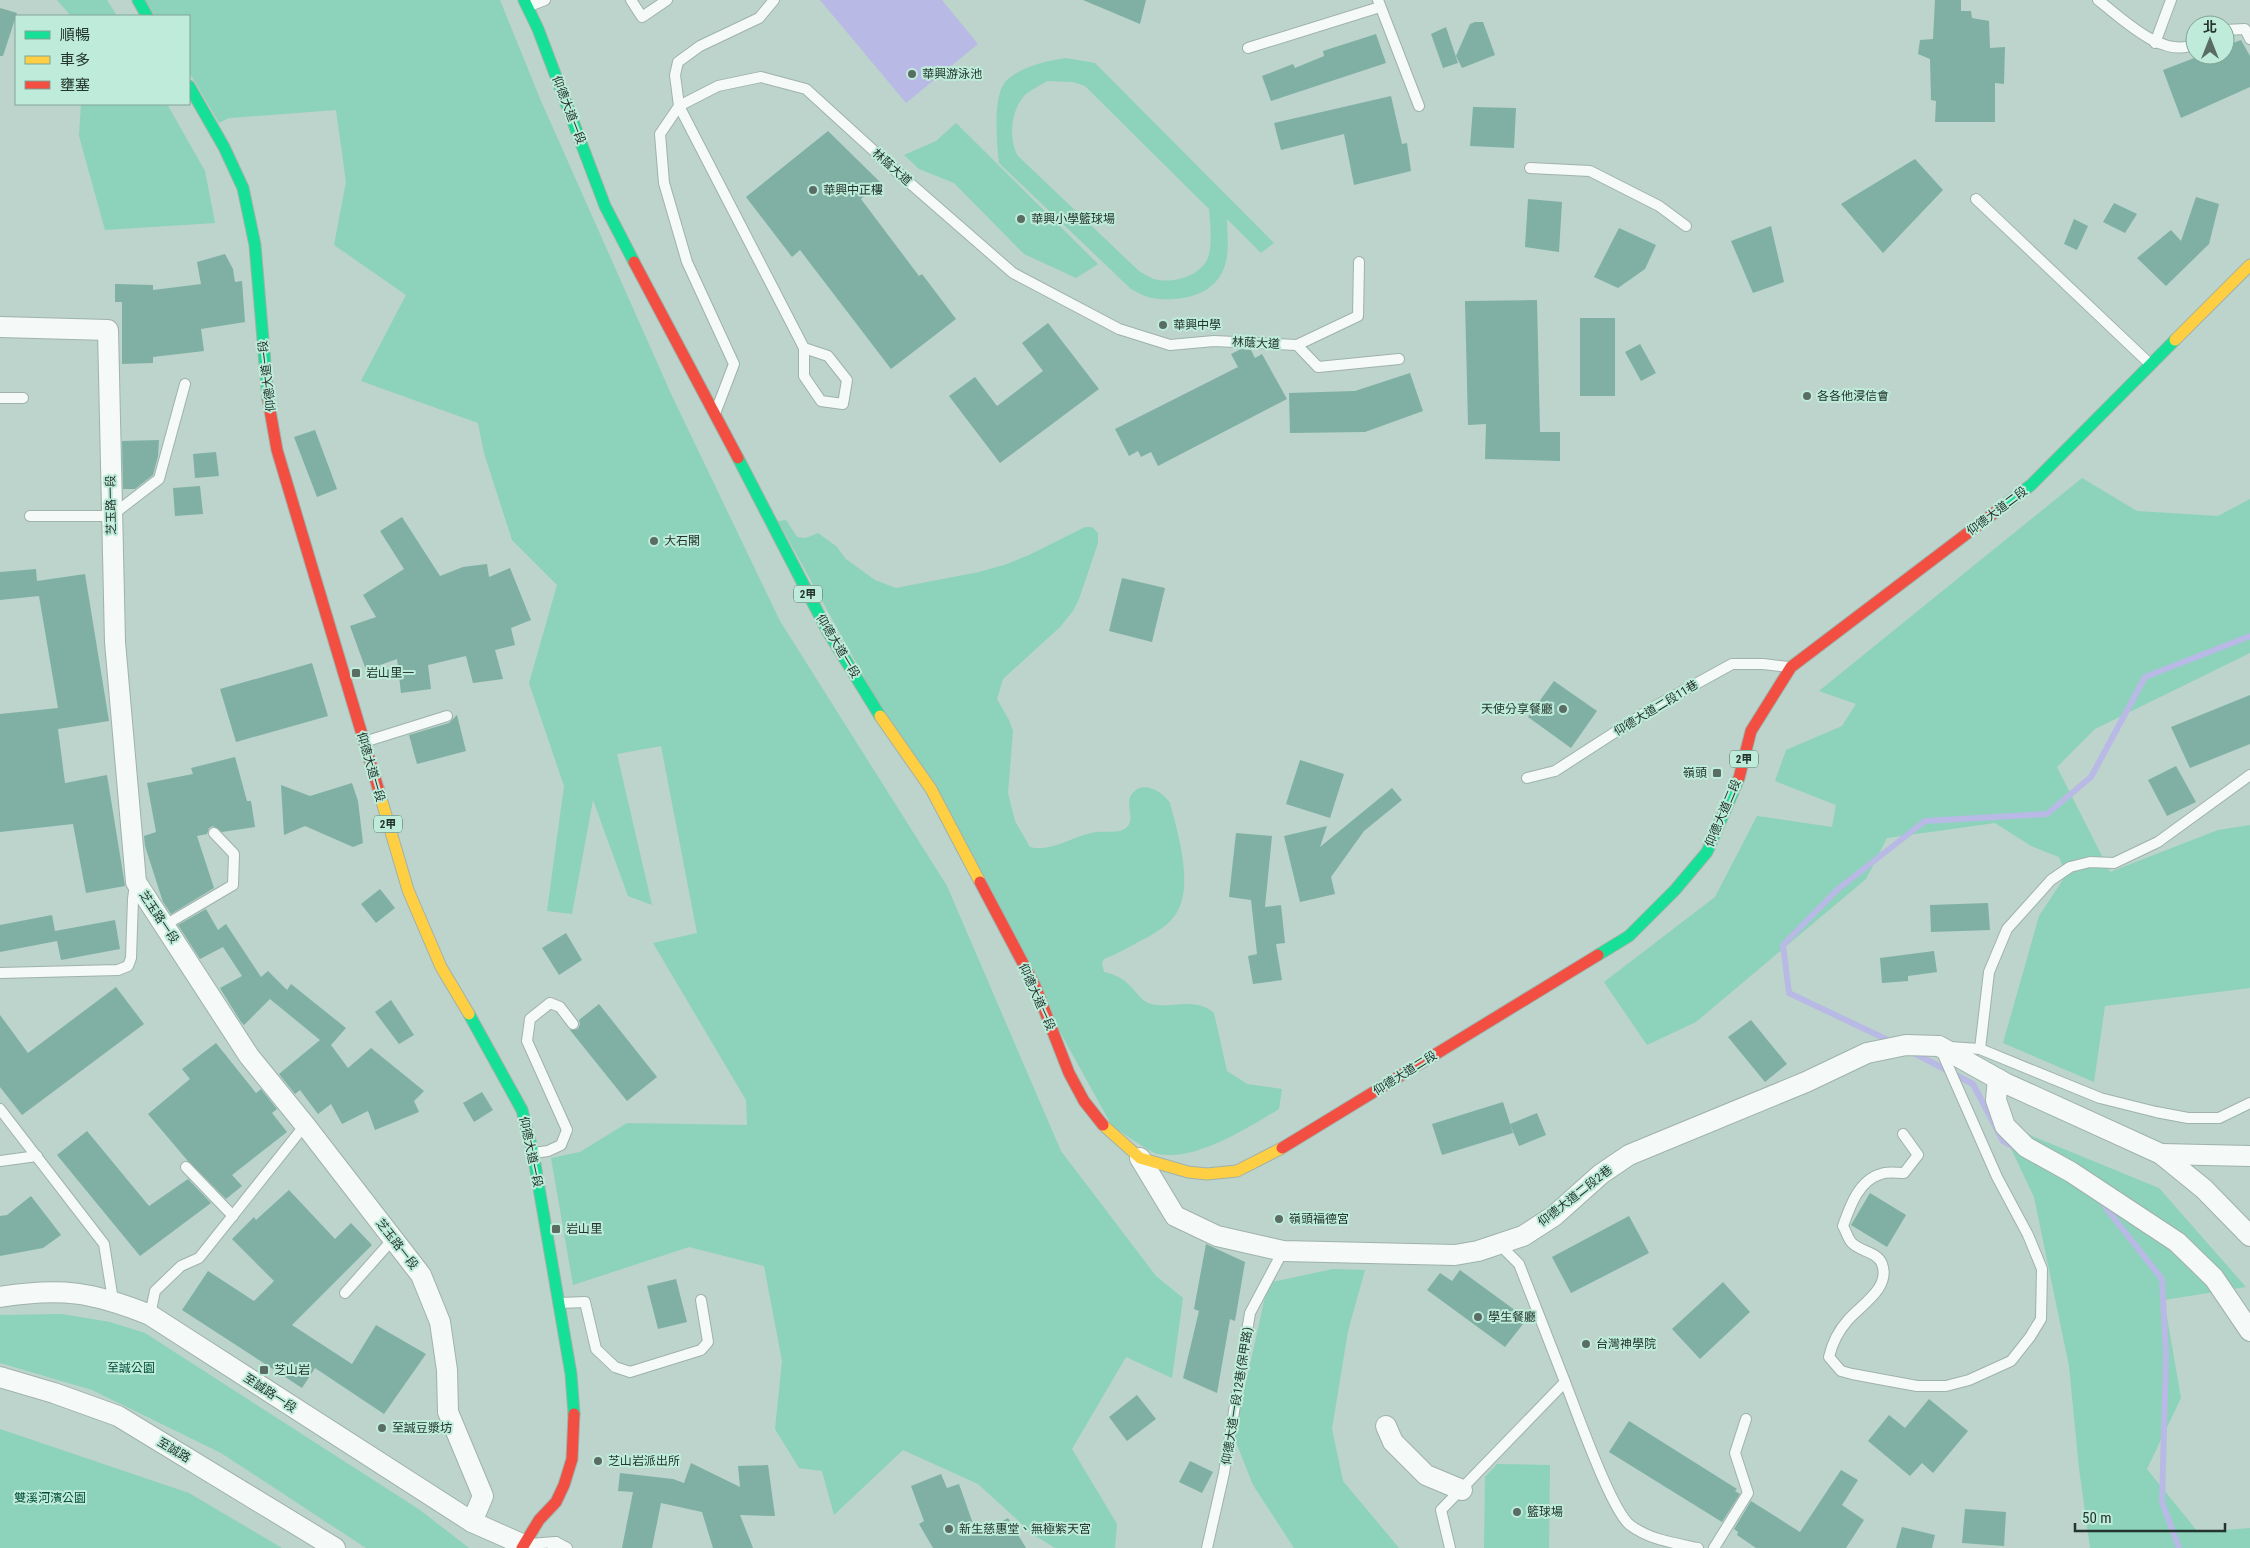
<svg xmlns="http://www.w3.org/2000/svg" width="2250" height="1548" viewBox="0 0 2250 1548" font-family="'Roboto Condensed','Noto Sans TC',sans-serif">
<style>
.green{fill:#8dd2ba;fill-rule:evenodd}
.water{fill:#b8bae5}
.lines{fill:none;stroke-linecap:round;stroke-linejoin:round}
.stream{stroke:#b8bae5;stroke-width:6}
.building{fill:#7fb0a3}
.lane-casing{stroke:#9fb2ab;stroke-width:12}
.street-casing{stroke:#9fb2ab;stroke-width:22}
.fast-casing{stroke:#9fb2ab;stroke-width:13}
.slow-casing{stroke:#9fb2ab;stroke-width:13}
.jam-casing{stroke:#9fb2ab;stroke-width:13}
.lane{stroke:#f5f9f7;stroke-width:10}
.street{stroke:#f5f9f7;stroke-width:20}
.fast{stroke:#16e098;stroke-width:11}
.slow{stroke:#ffcf43;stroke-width:11}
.jam{stroke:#f24e42;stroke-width:11}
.poi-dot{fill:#596d65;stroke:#bfecda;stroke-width:2}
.labels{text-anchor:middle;stroke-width:4;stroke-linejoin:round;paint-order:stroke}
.shield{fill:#bfecda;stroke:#526c62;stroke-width:1}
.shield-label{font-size:11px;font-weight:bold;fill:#23352e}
.poi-label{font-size:12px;fill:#23352e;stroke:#bfecda;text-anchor:start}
.street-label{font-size:12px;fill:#23352e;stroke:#bfecda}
.park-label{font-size:12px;fill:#014c39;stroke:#bfecda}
</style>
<rect width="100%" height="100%" fill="#bcd4cb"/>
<g class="green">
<path d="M57 0H107L117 16H71Z"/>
<path d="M145 0H500L541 101 672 396 780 621 947 886 1061 1151 1156 1276 1183 1298 1172 1378 1126 1357 1072 1449 1117 1524 1115 1548H1055L1034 1535 978 1484 903 1450 834 1515 822 1471 799 1468 775 1429 782 1361 764 1266 689 1247 573 1285 551 1158 580 1152 627 1123 747 1125 746 1100 653 943 697 933 661 746 617 754 652 905 628 896 593 800 572 914 547 911 564 786 529 683 557 585 512 540 484 453 478 423 361 381 406 295 334 245 346 182 336 110 229 118 219 123 189 72V16H155Z"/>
<path d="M1066 58 1095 63 1274 243 1261 253 1227 219C1227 235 1230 252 1224 268 1213 297 1179 302 1152 298 1145 297 1137 292 1131 289L999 163C997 145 992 93 1007 80 1023 66 1046 61 1066 58ZM1047 81 1073 82 1085 86 1209 209C1210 221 1213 249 1207 260 1198 277 1172 284 1154 279 1150 278 1145 274 1140 272L1018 156C1008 140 1011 110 1024 96 1030 90 1040 86 1047 81Z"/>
<path d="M81 104H167L205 171 215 223 105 230 79 136Z"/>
<path d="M956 123 1098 264 1076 278 1024 254 954 183 919 169 904 155 936 141Z"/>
<path d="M2082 478 2137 511 2218 516 2250 499V653L2095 729 2057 767 2110 872 2218 830 2250 825V988L2105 1006 2094 1082 2003 1043 2039 916 2066 875 2059 857 2031 846 1995 823 1887 838 1866 879 1696 1022 1647 1045 1604 982 1715 897 1757 816 1832 827 1836 805 1775 781 1786 750 1842 726 1856 704 1819 691Z"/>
<path d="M786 520 797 537 806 538 818 533 836 546 846 559 875 580 896 588 979 572 1004 565 1029 555 1085 527H1092L1098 533V543L1079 599 1073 611 1060 627 1003 679 997 699 1009 720 1013 731 1008 793 1015 821 1030 847C1052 853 1076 834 1097 832 1107 831 1120 834 1127 827 1136 819 1124 803 1132 794 1143 779 1163 792 1170 803 1178 834 1196 891 1173 918 1166 927 1152 935 1142 940 1129 947 1117 954 1104 959L1102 963 1104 972C1113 974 1121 977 1128 984 1136 990 1140 1001 1151 1004 1169 1009 1196 996 1214 1013L1227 1071 1247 1084 1282 1089 1279 1109C1247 1128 1197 1161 1158 1154 1149 1152 1122 1132 1112 1126L778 521Z"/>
<path d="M1995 1115 2032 1136 2159 1188 2246 1287 2164 1300 2181 1398 2147 1469 2198 1532 2250 1528V1548H2090L2079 1468 2069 1366 2034 1197Z"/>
<path d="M1333 1269 1365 1270 1348 1331 1332 1429 1343 1481 1399 1548H1294L1253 1485 1234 1437 1268 1283Z"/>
<path d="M62 1314 110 1322 145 1333 420 1510 469 1548H366L221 1453 92 1390 0 1363V1315Z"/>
<path d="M0 1429 189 1493 282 1548H0Z"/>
<path d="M1497 1464 1550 1465 1549 1548H1484L1485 1477Z"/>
</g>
<path class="water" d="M820 0H942L978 44 906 103Z"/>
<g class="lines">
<g class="stream">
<path d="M1892 1042 1789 993 1783 945 1838 889 1925 821 2047 814 2091 777 2145 677 2250 636"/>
<path d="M1910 1051 1973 1084 2003 1141 2014 1147"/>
<path d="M2099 1199 2162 1279 2166 1356 2162 1502 2179 1548"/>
</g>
</g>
<g class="building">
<path d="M1083 0H1146L1140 24Z"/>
<path d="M1935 0H1961V11H1971L1972 18 1989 21 1990 48 2005 47 2004 84 1995 83V122H1935L1936 101 1931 100 1930 59 1918 54 1920 40 1933 39Z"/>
<path d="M0 8 17 13 3 56H0Z"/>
<path d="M1475 22H1483L1495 55 1462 68 1456 56 1470 24Z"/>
<path d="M1446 27 1458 63 1443 68 1431 34Z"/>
<path d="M1376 34 1386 63 1271 101 1262 76 1293 64 1295 68 1324 56 1323 51Z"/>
<path d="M2241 40 2250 56V87L2181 118 2163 70 2202 55H2225V46Z"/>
<path d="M1391 96 1402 144 1407 143 1411 171 1354 185 1344 134 1281 150 1274 123Z"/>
<path d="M1473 107 1516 108 1514 148 1470 146Z"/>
<path d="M828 131 880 182 861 199 919 276 922 274 956 319 891 369 800 250 792 257 746 197Z"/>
<path d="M1915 159 1943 190 1883 253 1841 204Z"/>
<path d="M2196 197 2219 204 2209 244 2166 286 2137 258 2171 230 2181 241Z"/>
<path d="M1528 199 1562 202 1559 252 1525 247Z"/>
<path d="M2114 203 2137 214 2125 233 2103 222Z"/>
<path d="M2074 219 2088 226 2077 250 2064 244Z"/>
<path d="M1771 226 1784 282 1753 293 1731 241Z"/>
<path d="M1619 228 1656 245 1645 269 1618 288 1594 277Z"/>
<path d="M225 254 233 269 235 282 242 281 245 322 201 329 204 351 153 357V363L122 364V302H115V284L153 285V290L201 284 197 262Z"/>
<path d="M1537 300 1540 432H1560V461L1485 459 1486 424 1468 425 1465 301Z"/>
<rect x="1580" y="318" width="35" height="78"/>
<path d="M1048 323 1099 389 1000 463 949 396 975 377 997 406 1043 371 1022 343Z"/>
<path d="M1640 344 1656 373 1641 381 1625 352Z"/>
<path d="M1241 349 1251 350 1255 358 1262 354 1287 399 1158 466 1151 452 1141 457 1138 451 1129 456 1115 429 1238 367 1231 354Z"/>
<path d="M1410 373 1423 411 1365 432 1290 433 1289 393 1355 391Z"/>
<path d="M315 430 337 489 317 497 294 437Z"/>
<path d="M159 440 158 456 153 475 135 489H123L122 441Z"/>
<path d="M216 452 219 476 195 478 193 454Z"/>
<path d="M200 486 203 514 175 516 173 488Z"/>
<path d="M402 517 440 576 463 567 487 564 489 577 510 568 531 620 511 628 515 645 495 650 503 679 473 683 466 656 428 665 431 689 401 693 397 659 366 670 350 626 376 617 363 595 404 569 380 531Z"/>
<path d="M36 569 37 581 85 574 109 721 58 729 65 783 107 775 125 886 86 893 73 824 0 832V714L58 708 39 596 0 600V572Z"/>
<path d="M1122 578 1165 588 1152 642 1109 631Z"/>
<path d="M312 663 328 716 236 742 220 689Z"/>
<path d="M1554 681 1597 711 1571 748 1528 717Z"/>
<path d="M2250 695V744L2190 768 2171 727Z"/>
<path d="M457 715 466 751 417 764 409 735 449 723Z"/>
<path d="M235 757 247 801H251L255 827 222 832 213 826 209 828 207 834 197 836 214 888 171 914 163 902 145 846 144 836 156 832 147 783 193 774 191 768Z"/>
<path d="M1300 760 1344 774 1330 818 1286 804Z"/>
<path d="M2176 766 2196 802 2167 816 2148 780Z"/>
<path d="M352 783 358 801 363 843 353 847 305 826 284 835 281 785 310 796Z"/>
<path d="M1392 788 1402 800 1364 831 1331 877 1335 894 1300 902 1284 836 1327 826 1320 847Z"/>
<path d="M1236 833 1272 836 1265 907 1281 905 1285 943 1276 944 1282 980 1253 984 1248 956 1257 954 1251 900 1229 897Z"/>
<path d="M380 889 395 908 376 923 361 904Z"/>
<path d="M1988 903 1990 930 1931 932 1930 905Z"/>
<path d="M206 909 218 930 226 924 261 977 268 971 287 990 291 984 346 1028 331 1045 348 1068 371 1048 424 1091 414 1101 419 1112 375 1130 368 1111 342 1124 331 1104 318 1114 300 1090 295 1094 279 1074 320 1040 270 999 244 1025 241 1022 220 988 242 976 223 947 200 959 178 925Z"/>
<path d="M52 915 55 931 115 920 120 949 61 960 57 941 0 952V925Z"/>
<path d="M566 933 582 960 559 975 542 948Z"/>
<path d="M1934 951 1937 972 1908 976V981L1882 983 1880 958Z"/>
<path d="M116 987 144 1024 22 1115 0 1087V1015L28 1053Z"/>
<path d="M391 1000 414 1035 399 1044 375 1012Z"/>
<path d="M599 1004 657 1077 627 1101 570 1030 578 1029 580 1024 579 1020Z"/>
<path d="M1751 1020 1787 1064 1765 1082 1728 1037Z"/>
<path d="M216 1043 256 1093 261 1089 277 1109 272 1113 287 1132 232 1175 242 1186 226 1199 187 1160 148 1114 190 1079 182 1069Z"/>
<path d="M482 1092 493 1110 474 1122 463 1103Z"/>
<path d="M1503 1102 1513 1133 1442 1155 1432 1124Z"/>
<path d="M1537 1113 1546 1135 1519 1146 1510 1124Z"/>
<path d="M87 1131 149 1206 188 1179 211 1203 140 1256 57 1155Z"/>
<path d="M289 1190 335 1239 351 1223 372 1245 292 1325 352 1364 376 1325 426 1354 384 1414 315 1368 302 1388 182 1310 208 1271 254 1301 274 1281 232 1239 254 1217 256 1220Z"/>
<path d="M1870 1193 1906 1215 1887 1247 1851 1225Z"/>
<path d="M31 1196 61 1235 43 1248 0 1256V1216L7 1215Z"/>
<path d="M1629 1216 1649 1253 1571 1293 1552 1257Z"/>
<path d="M1206 1244 1245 1262 1235 1321 1230 1319 1217 1393 1183 1378 1199 1311 1194 1309Z"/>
<path d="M1460 1270 1527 1319 1505 1347 1427 1290 1440 1273 1452 1281Z"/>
<path d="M676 1279 687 1322 658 1329 647 1286Z"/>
<path d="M1723 1282 1750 1312 1700 1359 1672 1329Z"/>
<path d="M1137 1395 1156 1419 1127 1441 1109 1417Z"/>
<path d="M1929 1399 1968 1431 1933 1473 1922 1463 1910 1476 1868 1441 1889 1415 1905 1428Z"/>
<path d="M1629 1421 1737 1489 1735 1491 1740 1494 1722 1522 1609 1452Z"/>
<path d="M1190 1461 1213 1472 1202 1493 1179 1482Z"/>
<path d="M691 1463 740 1487 738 1466 768 1465 775 1516 740 1515 753 1548H713L702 1512 661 1503 652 1548H622L633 1492 618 1491 620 1473 673 1479 684 1483Z"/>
<path d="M1841 1470 1858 1480 1842 1505 1864 1520 1846 1548H1756L1737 1535 1738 1532 1734 1529 1751 1501 1800 1532Z"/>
<path d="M941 1474 947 1488 959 1484 977 1535 1008 1518 1026 1548H933L919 1524 924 1521 911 1486Z"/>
<path d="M1965 1509 2006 1512 2004 1546 1962 1543Z"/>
<path d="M1902 1527 1935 1535 1932 1548H1896Z"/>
</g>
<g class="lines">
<defs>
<g id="lane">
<path d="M631 0 642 17 667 0"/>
<path d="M774 0 759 18 700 46 678 62 675 75 679 106 804 348"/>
<path d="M1378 0 1419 106"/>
<path d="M2098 0C2122 18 2163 60 2195 44"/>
<path d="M527 7 545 0"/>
<path d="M2225 30 2245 29 2250 39"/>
<path d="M2155 43 2171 0"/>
<path d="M1248 48 1380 7"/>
<path d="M1530 168 1590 171 1659 206 1686 226"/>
<path d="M1976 199 2150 364"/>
<path d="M1297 345 1318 367 1399 359"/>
<path d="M804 348 828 356 847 380 843 404 821 401 804 376Z"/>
<path d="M0 398H23"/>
<path d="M716 411 734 364 687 262 664 183 660 134 679 106 718 86 761 77 806 89 896 171 1013 273 1119 329 1170 345 1214 341 1297 345 1358 316 1359 262"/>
<path d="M30 516H111L159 479 185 384"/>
<path d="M364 742 447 716"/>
<path d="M1527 778 1555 771 1654 707 1732 664H1763L1788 667"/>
<path d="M165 925 233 885 234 854 214 833"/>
<path d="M0 973 118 970 128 966 131 958 133 899 135 884"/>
<path d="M1949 1047 1980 1049 2100 1098 2156 1112 2188 1118H2219L2250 1103"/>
<path d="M1980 1049 1989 972 2007 929 2051 880 2070 867 2090 862 2114 863 2158 842 2250 775"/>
<path d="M0 1109 104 1244 113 1300"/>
<path d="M1903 1134 1918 1155 1904 1173C1897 1173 1887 1171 1881 1174 1859 1180 1850 1206 1843 1226 1846 1231 1848 1239 1852 1243 1861 1252 1878 1252 1882 1264 1891 1288 1861 1305 1848 1320 1839 1330 1832 1344 1829 1357L1841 1371 1852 1374 1917 1386H1946L1969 1380 2011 1361 2030 1337 2041 1319 2042 1269 2028 1235 1997 1177 1941 1050"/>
<path d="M534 1153 548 1151 561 1145 567 1130 527 1041 530 1019 550 1003 560 1007 573 1024"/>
<path d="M0 1161 37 1156"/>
<path d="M186 1167 233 1216"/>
<path d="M345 1293 393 1239"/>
<path d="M560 1303 585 1302 596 1349 615 1367 630 1372 701 1350 708 1342 701 1300"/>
<path d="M150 1315 155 1291 181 1266 199 1258 305 1125"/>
<path d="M1565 1382C1576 1410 1611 1510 1630 1525 1650 1540 1674 1543 1698 1548"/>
<path d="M556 1542 567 1548"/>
<path d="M529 1544 556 1542 553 1548"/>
<path d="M1207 1548 1224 1473 1250 1313 1283 1251"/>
<path d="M1450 1548 1441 1510 1565 1382 1519 1264 1499 1244"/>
<path d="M1714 1548 1748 1493 1735 1453 1746 1419"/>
</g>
<g id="street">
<path d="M0 327 108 330 115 642 136 882 249 1056 305 1125 421 1275 440 1322 447 1370 448 1412 483 1496 472 1522"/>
<path d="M1998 1079 1996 1100 2005 1126 2026 1147 2071 1172 2177 1242 2214 1278 2250 1331"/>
<path d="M2161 1154 2250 1156"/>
<path d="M1140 1158 1175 1216 1217 1236 1283 1251 1455 1255 1478 1251 1523 1236 1554 1216 1601 1174 1629 1155 1806 1082 1867 1053 1906 1045 1939 1046 2005 1083 2161 1154 2204 1189 2250 1236"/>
<path d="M0 1297C61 1287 93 1292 150 1315L472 1522 524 1545"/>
<path d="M0 1377 54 1393 118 1416 335 1548"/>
<path d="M1386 1426 1393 1442 1426 1475 1462 1490"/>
</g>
<g id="fast">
<path d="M138 0 147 16"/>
<path d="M524 0 538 29 605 206 634 262"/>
<path d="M189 86 224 147 243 188 255 245 268 399"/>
<path d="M738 458 827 630 880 716"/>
<path d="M1998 510 2031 485 2175 340"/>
<path d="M1598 955 1629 936 1675 890 1707 852 1739 778"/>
<path d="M469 1014 522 1110 533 1153 571 1374 574 1414"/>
</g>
<g id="slow">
<path d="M2175 340 2250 265"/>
<path d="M880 716 931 789 980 882"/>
<path d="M378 788 408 890 441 967 469 1014"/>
<path d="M1103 1125 1140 1158 1188 1172 1207 1174 1237 1171 1282 1148"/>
</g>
<g id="jam">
<path d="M634 262 738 458"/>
<path d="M268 399 277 450 378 788"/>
<path d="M1739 778 1751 731 1791 667 1998 510"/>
<path d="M980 882 1035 986 1069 1073 1084 1101 1103 1125"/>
<path d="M1282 1148 1598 955"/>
<path d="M522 1548 539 1520 556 1502 564 1485 572 1459 574 1414"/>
</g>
</defs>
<use href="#lane" class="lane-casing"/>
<use href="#street" class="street-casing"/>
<use href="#fast" class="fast-casing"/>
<use href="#slow" class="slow-casing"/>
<use href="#jam" class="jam-casing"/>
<use href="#lane" class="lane"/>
<use href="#street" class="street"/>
<use href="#fast" class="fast"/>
<use href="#slow" class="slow"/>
<use href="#jam" class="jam"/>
</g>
<g class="poi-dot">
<circle cx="912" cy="74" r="5"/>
<circle cx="813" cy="190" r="5"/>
<circle cx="1021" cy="219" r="5"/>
<circle cx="1163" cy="325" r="5"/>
<circle cx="1807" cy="396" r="5"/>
<circle cx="654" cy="541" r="5"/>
<rect x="351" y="668" width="10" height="10" rx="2.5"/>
<circle cx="1563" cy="709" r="5"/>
<rect x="1712" y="768" width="10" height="10" rx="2.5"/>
<circle cx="1279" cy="1219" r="5"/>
<rect x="551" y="1224" width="10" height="10" rx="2.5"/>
<circle cx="1478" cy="1317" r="5"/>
<circle cx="1586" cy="1344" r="5"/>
<rect x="259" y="1365" width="10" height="10" rx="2.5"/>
<circle cx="382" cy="1428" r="5"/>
<circle cx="598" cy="1461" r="5"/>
<circle cx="1517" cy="1512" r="5"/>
<circle cx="949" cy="1529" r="5"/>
</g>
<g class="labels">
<g class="shield">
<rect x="794" y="585.5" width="28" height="17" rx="4"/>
<rect x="1730" y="750.5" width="28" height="17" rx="4"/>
<rect x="374" y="815.5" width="28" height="17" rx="4"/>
</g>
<g class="shield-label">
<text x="808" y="598">2甲</text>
<text x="1744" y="763">2甲</text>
<text x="388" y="828">2甲</text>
</g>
<g class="poi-label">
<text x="922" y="78">華興游泳池</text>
<text x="823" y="194">華興中正樓</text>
<text x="1031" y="223">華興小學籃球場</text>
<text x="1173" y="329">華興中學</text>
<text x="1817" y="400">各各他浸信會</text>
<text x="664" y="545">大石閣</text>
<text x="366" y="677">岩山里一</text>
<text x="1553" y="713" text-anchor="end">天使分享餐廳</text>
<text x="1707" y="777" text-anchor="end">嶺頭</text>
<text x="1289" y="1223">嶺頭福德宮</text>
<text x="566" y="1233">岩山里</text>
<text x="1488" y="1321">學生餐廳</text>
<text x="1596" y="1348">台灣神學院</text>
<text x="274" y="1374">芝山岩</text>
<text x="392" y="1432">至誠豆漿坊</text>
<text x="608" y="1465">芝山岩派出所</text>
<text x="1527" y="1516">籃球場</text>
<text x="959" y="1533">新生慈惠堂、無極紫天宮</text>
</g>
<g class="street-label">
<text transform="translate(569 110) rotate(69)" y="4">仰德大道一段</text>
<text transform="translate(892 167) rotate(42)" y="4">林蔭大道</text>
<text transform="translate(1256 343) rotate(3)" y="4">林蔭大道</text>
<text transform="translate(267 376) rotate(-97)" y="4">仰德大道一段</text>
<text transform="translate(111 505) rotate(-91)" y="4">芝玉路一段</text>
<text transform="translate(1997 511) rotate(-37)" y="4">仰德大道二段</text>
<text transform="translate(838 646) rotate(59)" y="4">仰德大道一段</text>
<text transform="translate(1656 708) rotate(-31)" y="4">仰德大道二段11巷</text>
<text transform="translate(371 767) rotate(74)" y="4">仰德大道一段</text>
<text transform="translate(1723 813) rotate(-67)" y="4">仰德大道二段</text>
<text transform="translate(159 917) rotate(56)" y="4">芝玉路一段</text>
<text transform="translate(1037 997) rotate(66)" y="4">仰德大道一段</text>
<text transform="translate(1405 1073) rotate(-32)" y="4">仰德大道二段</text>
<text transform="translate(531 1152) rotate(78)" y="4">仰德大道一段</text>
<text transform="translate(1575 1196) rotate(-38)" y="4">仰德大道二段2巷</text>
<text transform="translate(397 1244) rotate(52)" y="4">芝玉路一段</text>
<text transform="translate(270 1393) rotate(33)" y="4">至誠路一段</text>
<text transform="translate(1237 1396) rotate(-81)" y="4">仰德大道一段12巷(保甲路)</text>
<text transform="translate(174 1450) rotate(31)" y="4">至誠路</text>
</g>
<g class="park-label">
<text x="131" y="1372">至誠公園</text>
<text x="50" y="1502">雙溪河濱公園</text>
</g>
</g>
<rect x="15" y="15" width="175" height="90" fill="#bfecda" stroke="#81a395"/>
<rect x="25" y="31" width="25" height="8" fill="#16e098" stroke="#81a395"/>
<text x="60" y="40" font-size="15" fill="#23352e">順暢</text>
<rect x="25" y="56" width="25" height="8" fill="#ffcf43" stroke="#81a395"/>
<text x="60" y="65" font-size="15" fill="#23352e">車多</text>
<rect x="25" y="81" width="25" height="8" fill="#f24e42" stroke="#81a395"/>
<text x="60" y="90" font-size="15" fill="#23352e">壅塞</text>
<g transform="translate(2210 40)"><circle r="24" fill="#bfecda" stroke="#81a395"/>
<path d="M0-4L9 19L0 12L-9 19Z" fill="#596d65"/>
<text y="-8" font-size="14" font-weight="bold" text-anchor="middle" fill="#23352e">北</text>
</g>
<path d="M2075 1523v8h150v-8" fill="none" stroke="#23352e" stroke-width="2.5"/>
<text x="2082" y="1523" font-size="15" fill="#23352e" stroke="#bfecda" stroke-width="4" paint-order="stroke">50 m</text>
</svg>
